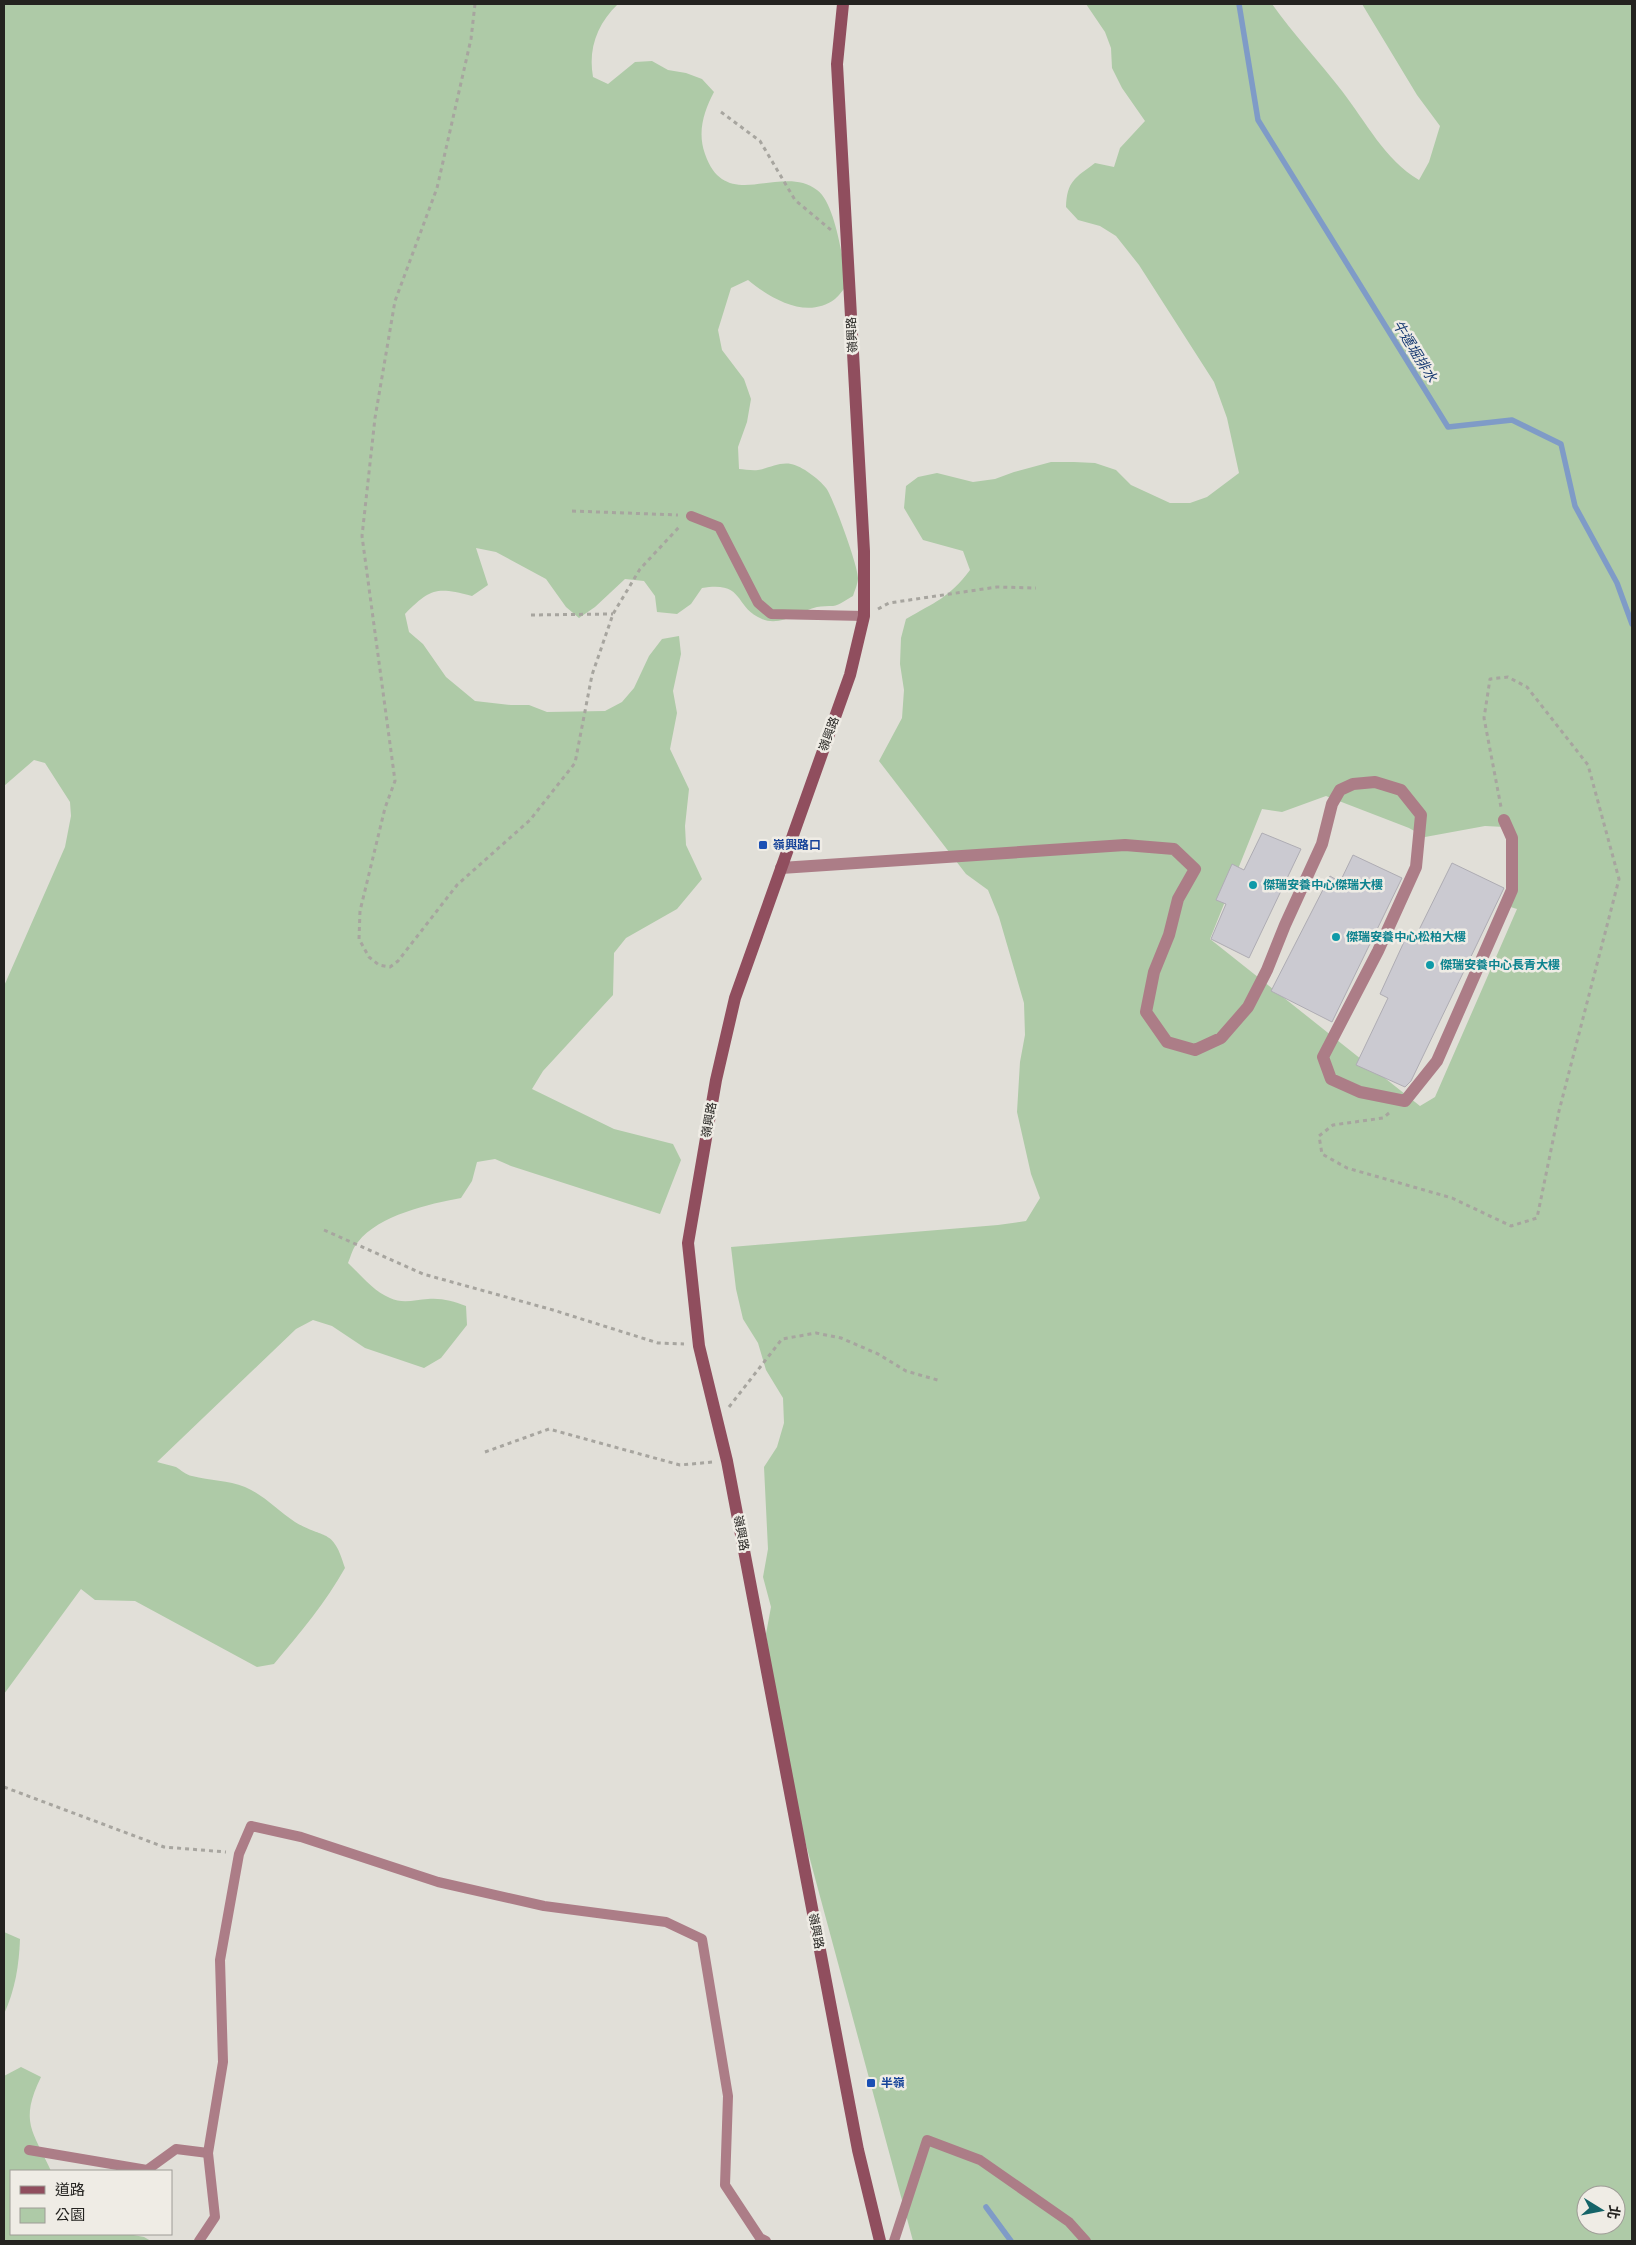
<svg xmlns="http://www.w3.org/2000/svg" width="1636" height="2245" viewBox="0 0 1636 2245" font-family="Figtree,'Noto Sans TC',sans-serif">
<style>
.green{fill:#aecaa7;fill-rule:evenodd}
.lines{fill:none;stroke-linecap:round;stroke-linejoin:round}
.stream{stroke:#7f9bc7;stroke-width:5.5}
.building{fill:#cbcad1;stroke:#aeacb3}
.path{stroke:#a7a59f;stroke-width:3;stroke-dasharray:4 4;stroke-linecap:butt}
.lane{stroke:#ac7d87;stroke-width:10}
.street{stroke:#ac7d87;stroke-width:12}
.secondary{stroke:#904e5e;stroke-width:12}
.transit-dot{fill:#1a4fb4;stroke:#efece5;stroke-width:2}
.culture-dot{fill:#0f9aa8;stroke:#efece5;stroke-width:2}
.labels{text-anchor:middle;stroke-width:5;stroke-linejoin:round;paint-order:stroke}
.street-label{font-size:12px;fill:#242320;stroke:#efece5}
.transit-label{font-size:12px;font-weight:bold;fill:#164399;stroke:#efece5;text-anchor:start}
.culture-label{font-size:12px;font-weight:bold;fill:#0d838f;stroke:#efece5;text-anchor:start}
.water-label{font-size:14px;font-style:italic;fill:#1a3c73;stroke:#efece5}
</style>
<rect width="100%" height="100%" fill="#e1dfd8"/>
<g class="green">
<path d="M4 4H618C597 24 588 49 593 77L608 84 635 62 652 61 668 70 686 73 702 79 714 92C704 111 697 132 705 154 726 215 781 162 817 190 836 204 842 260 848 284 844 288 840 295 835 299 807 320 771 299 748 280L731 288 718 330 722 350 744 379 751 399 747 422 738 447 739 469C744 469 752 471 758 470 770 468 779 462 791 464 802 466 819 479 826 488 833 497 858 566 858 578 858 583 855 590 853 596 847 599 840 605 833 606 828 606 822 606 817 607 800 611 781 627 762 619 733 607 746 581 702 588L691 604 677 614 657 612 655 596 644 581 625 579 595 607 579 618 566 607 546 579 496 552 476 548 488 585 472 596C436 587 431 588 405 614L409 632 423 644 446 677 475 701 511 705H529L547 712 605 711 622 702 634 688 649 656 662 639 679 636 681 654 673 691 677 713 670 749 689 789 685 826 686 845 702 879 677 909 626 938 614 953 613 995 543 1071 532 1089 614 1129 673 1144 681 1160 660 1214 511 1166 495 1159 477 1162 472 1181 461 1198C429 1204 379 1215 358 1242 353 1247 351 1256 348 1263 361 1275 373 1291 390 1298 402 1304 415 1300 428 1299 442 1298 453 1301 466 1306L467 1325 441 1358 424 1368 365 1348 332 1326 313 1320 296 1329 157 1462C163 1464 170 1465 176 1467 181 1470 186 1475 192 1476 210 1481 228 1480 245 1487 264 1495 278 1511 295 1522 325 1540 333 1527 345 1568 326 1602 300 1633 274 1664L257 1667 135 1601 95 1600 81 1589 4 1694V986L65 847 71 816 70 802 45 763 34 760 4 786Z"/>
<path d="M1086 4H1272C1293 34 1319 61 1342 91 1366 122 1385 160 1419 180L1429 162 1440 126 1417 95 1362 4H1632V2241H913L784 1763 766 1634 771 1607 763 1577 768 1549 764 1467 777 1447 784 1423 783 1398 766 1370 758 1343 743 1319 736 1289 731 1247 998 1225 1026 1221 1040 1198 1031 1174 1017 1112 1020 1062 1025 1035 1024 1003 999 917 988 890 966 874 879 761 902 718 904 690 900 664 901 638 906 619C935 602 949 598 970 570L963 551 923 540 904 508 906 486 918 477 937 473 973 482 995 479 1014 472 1051 462H1074L1095 463 1116 470 1131 485 1170 503H1190L1207 497 1239 473 1227 418 1214 382 1139 265 1116 236 1100 226 1078 220 1066 207C1067 181 1075 178 1095 163L1114 167 1120 148 1145 121 1122 88 1112 68 1111 48 1105 32ZM1326 796 1409 828 1425 837 1485 826 1505 827 1512 846 1504 905 1517 909 1435 1097 1420 1106 1210 939 1262 809 1282 812ZM1586 2195H1616V2225H1586Z"/>
<path d="M4 1932 20 1939C19 1966 15 1990 4 2014Z"/>
<path d="M21 2067 41 2077C19 2122 33 2131 51 2171H11V2234H128L144 2237 151 2241H4V2076Z"/>
</g>
<g class="lines">
<g class="stream">
<path d="M1239 4 1258 120 1448 427 1512 420 1561 444 1575 506 1617 583 1632 624"/>
<path d="M986 2207 1011 2241"/>
</g>
</g>
<g class="building">
<path d="M1262 833 1301 849 1249 958 1211 939 1226 904 1216 900 1232 864 1244 870Z"/>
<path d="M1353 855 1402 878 1332 1022 1271 991 1330 876 1340 882Z"/>
<path d="M1452 863 1504 888 1411 1081 1405 1087 1356 1065 1388 998 1380 994 1409 931 1416 936Z"/>
</g>
<g class="lines">
<g class="path">
<path d="M475 4 471 39 437 188 395 301 375 418 362 536 395 781 385 808 360 911 359 939 369 957 379 965 390 967 398 961 457 885 530 820 575 763 592 675 613 614 640 569 681 525"/>
<path d="M721 112 760 141 795 200 831 230"/>
<path d="M572 511 678 515"/>
<path d="M878 609 889 603 997 587 1036 588"/>
<path d="M531 615 613 614"/>
<path d="M1389 1113 1383 1118 1333 1125 1319 1136 1322 1154 1347 1168 1452 1198 1511 1226 1537 1218 1559 1111 1619 879 1588 765 1527 687 1508 677 1490 679 1484 718 1501 807"/>
<path d="M324 1230 423 1274 553 1310 658 1343 684 1344"/>
<path d="M729 1407 782 1339 816 1333 841 1338 878 1354 906 1371 941 1381"/>
<path d="M485 1452 549 1429 680 1465 713 1462"/>
<path d="M4 1787 164 1847 226 1852"/>
</g>
<g class="lane">
<path d="M691 516 719 527 758 603 771 614 864 616"/>
<path d="M29 2150 147 2170 176 2149 208 2153"/>
<path d="M199 2241 215 2217 208 2153 223 2062 220 1960 239 1854 251 1826 301 1837 438 1882 544 1906 666 1922 702 1939 728 2096 725 2185 760 2238 766 2241"/>
<path d="M894 2241 927 2140 980 2160 1069 2222 1086 2241"/>
</g>
<path class="street" d="M781 868 1125 845 1174 849 1195 869 1178 899 1169 935 1154 972 1146 1012 1167 1042 1195 1050 1221 1038 1248 1007 1267 970 1285 925 1322 844 1332 804 1340 790 1353 784 1375 782 1401 790 1421 815 1416 867 1378 951 1323 1057 1331 1079 1360 1092 1405 1101 1437 1061 1512 890V838L1504 820"/>
<path class="secondary" d="M843 4 837 64 864 551V616L850 675 735 998 716 1080 688 1243 699 1346 727 1461 858 2150 880 2241"/>
</g>
<g class="transit-dot">
<rect x="758" y="840" width="10" height="10" rx="2.5"/>
<rect x="866" y="2078" width="10" height="10" rx="2.5"/>
</g>
<g class="culture-dot">
<circle cx="1253" cy="885" r="5"/>
<circle cx="1336" cy="937" r="5"/>
<circle cx="1430" cy="965" r="5"/>
</g>
<g class="labels">
<g class="street-label">
<text transform="translate(852 335) rotate(-93)" y="4">嶺興路</text>
<text transform="translate(829 734) rotate(-70)" y="4">嶺興路</text>
<text transform="translate(709 1120) rotate(-80)" y="4">嶺興路</text>
<text transform="translate(741 1533) rotate(79)" y="4">嶺興路</text>
<text transform="translate(816 1931) rotate(79)" y="4">嶺興路</text>
</g>
<g class="transit-label">
<text x="773" y="849">嶺興路口</text>
<text x="881" y="2087">半嶺</text>
</g>
<g class="culture-label">
<text x="1263" y="889">傑瑞安養中心傑瑞大樓</text>
<text x="1346" y="941">傑瑞安養中心松柏大樓</text>
<text x="1440" y="969">傑瑞安養中心長青大樓</text>
</g>
<g class="water-label">
<text transform="translate(1415 351) rotate(58)" y="5">牛運堀排水</text>
</g>
</g>
<rect width="1636" height="2245" fill="none" stroke="#242320" stroke-width="10"/>
<rect x="10" y="2170" width="162" height="65" fill="#efece5" stroke="#9e9c96"/>
<rect x="20" y="2186" width="25" height="8" fill="#904e5e" stroke="#9e9c96"/>
<text x="55" y="2195" font-size="15" fill="#242320">道路</text>
<rect x="20" y="2208" width="25" height="15" fill="#aecaa7" stroke="#9e9c96"/>
<text x="55" y="2220" font-size="15" fill="#242320">公園</text>
<g transform="translate(1601 2210) rotate(100)"><circle r="24" fill="#efece5" stroke="#9e9c96"/>
<path d="M0-4L9 19L0 12L-9 19Z" fill="#156468"/>
<text y="-8" font-size="14" font-weight="bold" text-anchor="middle" fill="#242320">北</text>
</g>
</svg>
